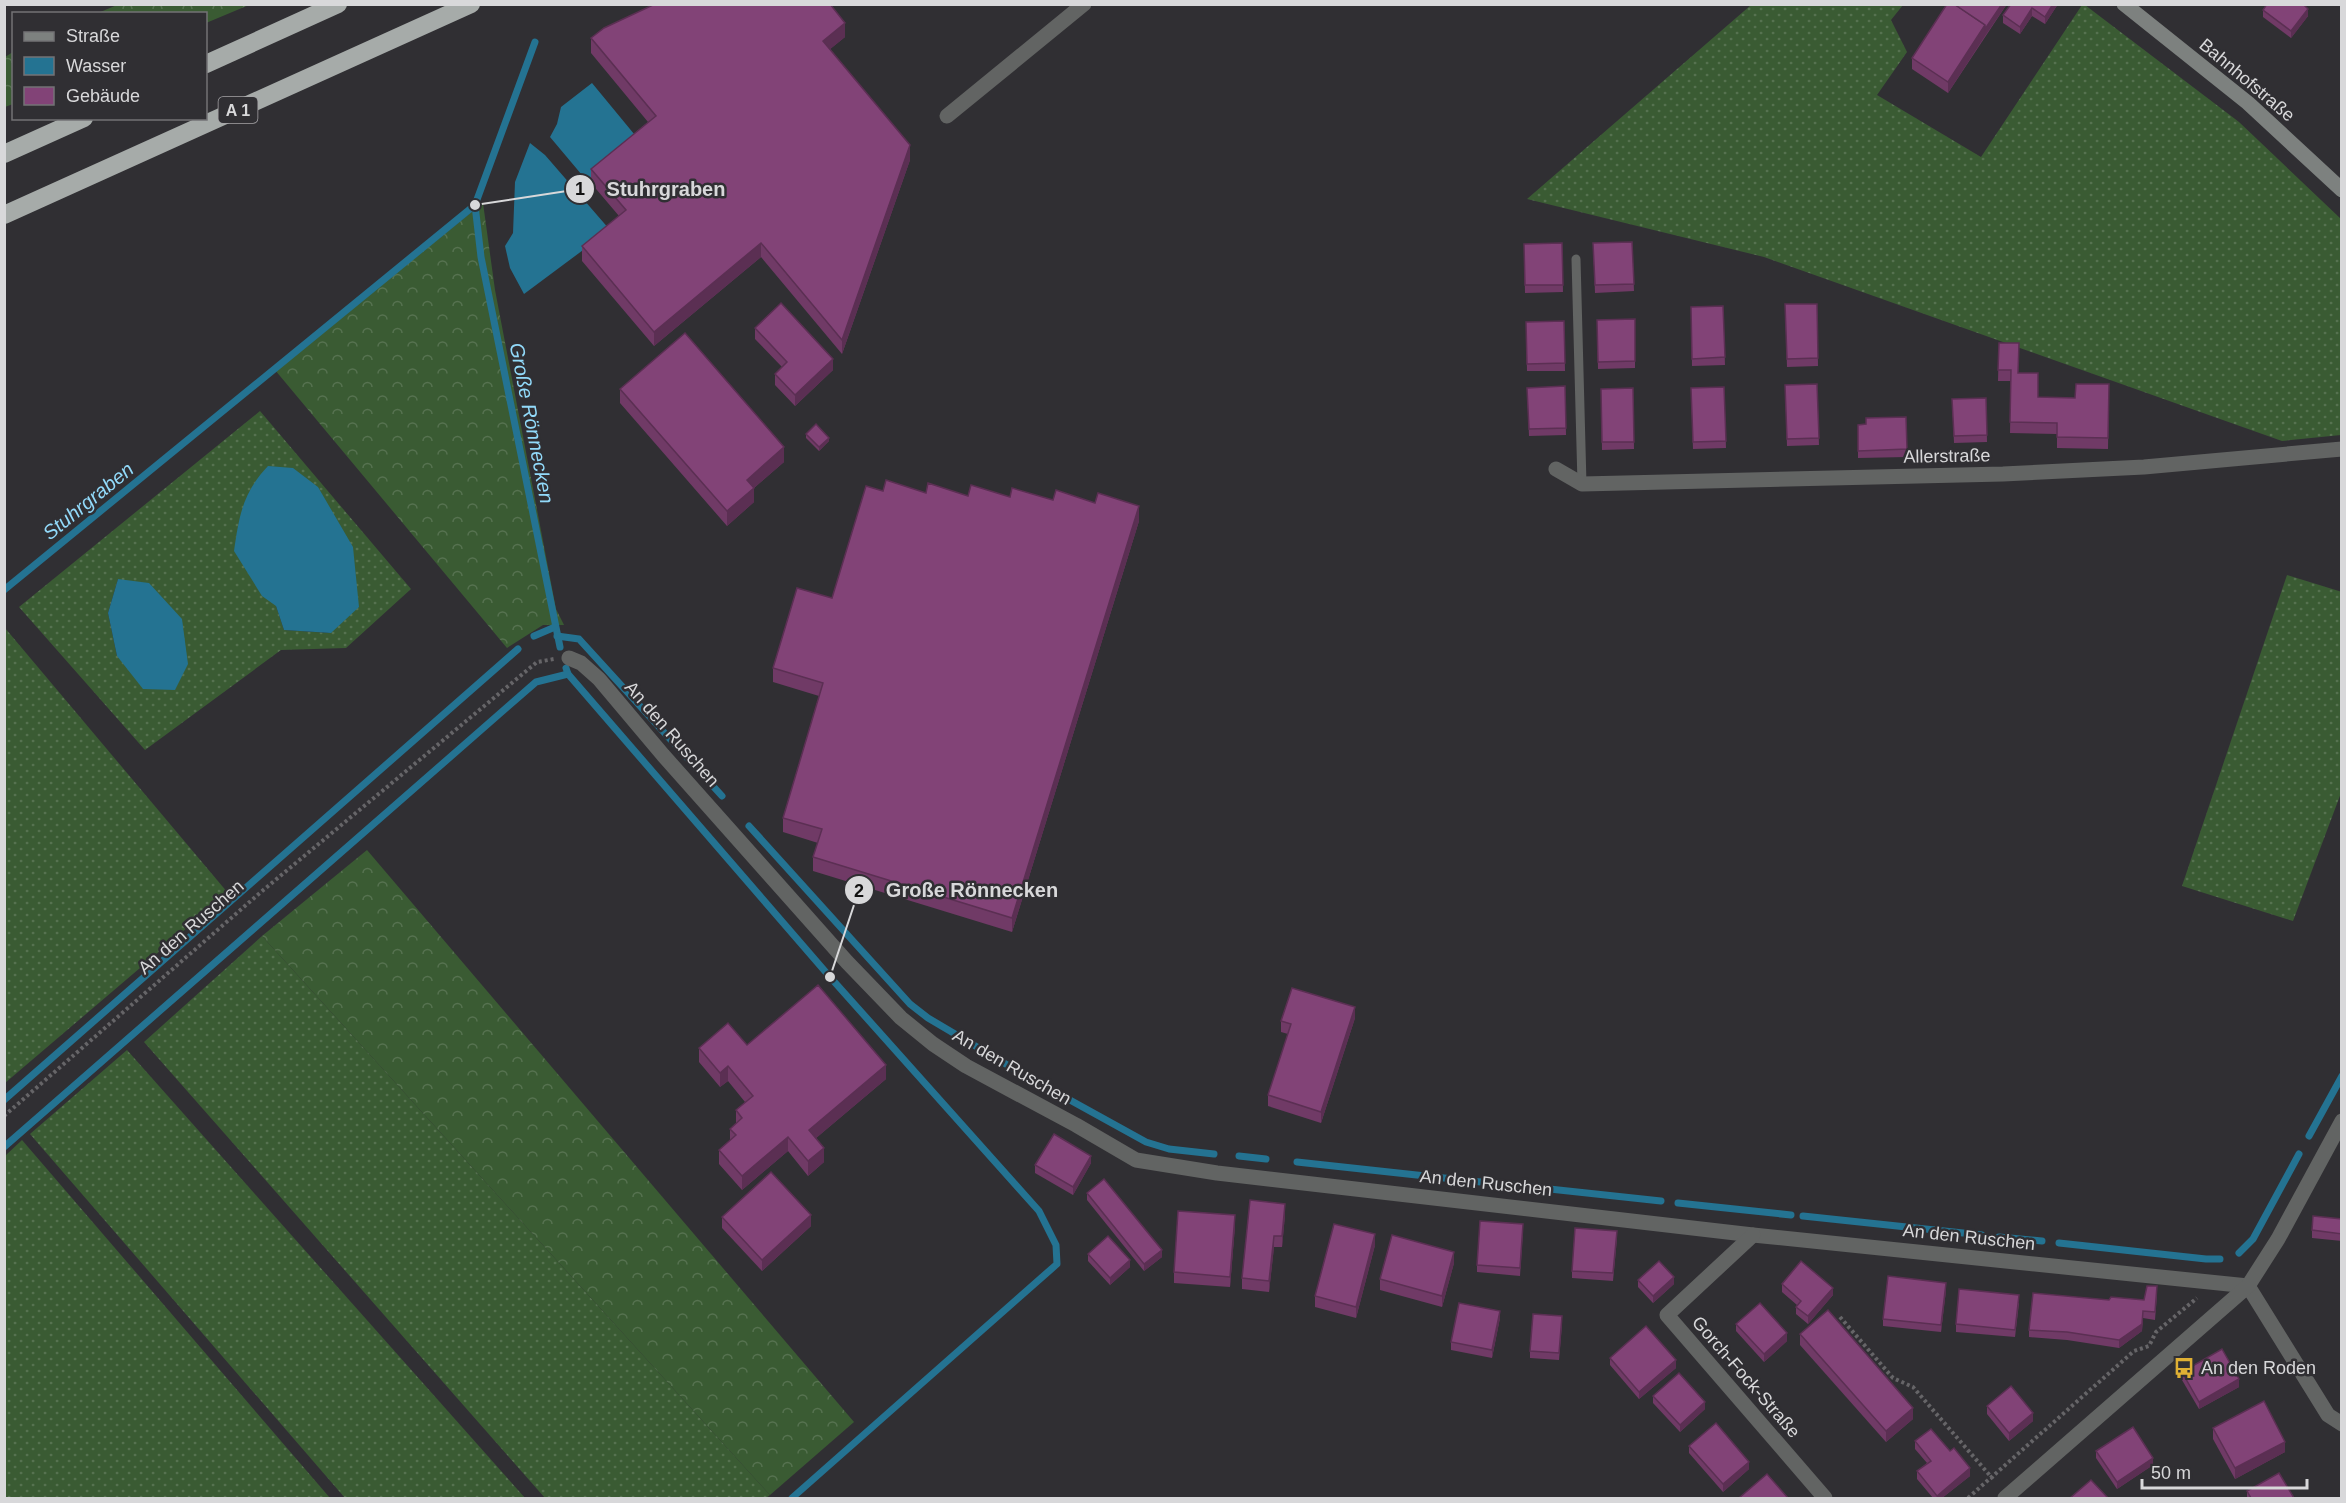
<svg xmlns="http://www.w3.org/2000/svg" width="2346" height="1503" viewBox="0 0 2346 1503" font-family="Arial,sans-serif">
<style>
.grass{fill:url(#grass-dots);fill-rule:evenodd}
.forest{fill:url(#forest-crowns)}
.water{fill:#247392}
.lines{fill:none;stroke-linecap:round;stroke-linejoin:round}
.stream{stroke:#247392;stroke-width:7}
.path{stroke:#666568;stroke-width:4;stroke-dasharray:3 3;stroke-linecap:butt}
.lane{stroke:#626463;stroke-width:9}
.street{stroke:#626463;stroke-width:15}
.secondary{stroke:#7d817f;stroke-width:15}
.highway{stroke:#a6aba9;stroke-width:18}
.wall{fill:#703a66}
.shaded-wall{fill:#5b2f53}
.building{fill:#824377;stroke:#5b2f53;stroke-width:1.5}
.labels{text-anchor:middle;stroke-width:5;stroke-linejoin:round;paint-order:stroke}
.shield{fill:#302f33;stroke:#a6a5a8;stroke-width:1.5}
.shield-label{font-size:16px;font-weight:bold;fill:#d8d8da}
.street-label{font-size:18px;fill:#d8d8da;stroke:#302f33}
.poi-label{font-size:18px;fill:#d8d8da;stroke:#302f33;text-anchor:start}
.water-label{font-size:20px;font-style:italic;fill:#92dafa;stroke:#302f33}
.leader{fill:none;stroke:#d8d8da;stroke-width:2}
.callout-dot{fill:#d8d8da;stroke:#302f33;stroke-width:2}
.mark-label{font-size:18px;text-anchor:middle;font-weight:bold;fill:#111}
.callout-label{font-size:20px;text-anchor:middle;font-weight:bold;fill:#d8d8da;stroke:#302f33;stroke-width:5;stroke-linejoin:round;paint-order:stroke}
</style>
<defs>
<pattern id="grass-dots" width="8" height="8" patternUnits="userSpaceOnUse" patternTransform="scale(1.5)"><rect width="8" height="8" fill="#3a5b33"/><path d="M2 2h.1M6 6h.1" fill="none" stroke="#567250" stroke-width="1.8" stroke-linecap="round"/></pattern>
<pattern id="forest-crowns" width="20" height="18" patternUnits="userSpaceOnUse" patternTransform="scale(1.5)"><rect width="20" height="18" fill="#3a5b33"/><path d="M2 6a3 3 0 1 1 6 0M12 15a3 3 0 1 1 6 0" fill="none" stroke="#567250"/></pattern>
</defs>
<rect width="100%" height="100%" fill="#302f33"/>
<g class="grass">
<path d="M1751 5H1903L1891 20 1907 52 1877 95 1981 157 2082 5H2085L2239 122 2341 219V435L2282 441 1764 257 1527 199Z"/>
<path d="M260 411 411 589 346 648 281 650 145 750 19 607ZM118 579 117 656 108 613ZM276 606 330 633 284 630Z"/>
<path d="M2287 575 2342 592 2341 793 2293 921 2182 886Z"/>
<path d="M5 628 228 893 5 1083H4Z"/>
<path d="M262 936 770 1495 766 1498H545L144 1042Z"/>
<path d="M127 1050 525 1498H345L30 1134Z"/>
<path d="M22 1140 330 1498H5V1156Z"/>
</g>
<g class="forest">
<path d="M117 5V4L249 5 206 23V14L98 13Z"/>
<path d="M13 52V104L5 107V57Z"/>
<path d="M483 203 495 290 556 609 564 625H543L507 648 275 370Z"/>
<path d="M367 850 854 1422 770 1495 262 936Z"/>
</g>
<g class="water">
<path d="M592 83 639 140 587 181 550 137 557 124 561 107Z"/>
<path d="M530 143 545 155 610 230 524 294 510 268 505 246 513 233 515 182Z"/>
<path d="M268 466 293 468 318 487 353 547 359 607 331 633 284 630 276 606 262 596 234 551C239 516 243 492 268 466Z"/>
<path d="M118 579 149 583 182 619 188 664 175 690 143 689 117 656 108 613Z"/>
</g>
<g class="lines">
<g class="stream">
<path d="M475 205 481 257 560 647"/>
<path d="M4 590 475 205 535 42"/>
<path d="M534 636 555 627"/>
<path d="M557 636 579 639 722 796"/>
<path d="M566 668 568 674 830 977 1039 1211 1056 1245 1057 1264 792 1498"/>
<path d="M749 826 910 1004 928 1018 1021 1073 1146 1142 1169 1149 1214 1154"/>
<path d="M4 1100 518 649"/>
<path d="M2309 1136 2342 1076"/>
<path d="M4 1147 536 682 568 674"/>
<path d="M1239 1156 1266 1159"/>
<path d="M1297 1162 1481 1182"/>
<path d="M1503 1184 1661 1201"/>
<path d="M1678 1203 1791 1215"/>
<path d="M1803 1216 1982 1235"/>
<path d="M1999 1237 2042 1241"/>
<path d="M2059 1243 2206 1259H2220"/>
<path d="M2239 1253 2253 1239 2299 1154"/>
</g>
<g class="path">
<path d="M4 1116 261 892 537 662 554 659"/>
<path d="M1840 1317 1893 1378 1913 1387 1993 1479"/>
<path d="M1968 1498 2134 1351 2149 1346 2156 1332 2197 1298"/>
</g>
<path class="lane" d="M1576 259 1582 484"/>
<g class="street">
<path d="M947 116 1084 4"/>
<path d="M1556 469 1582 484 2003 474 2144 467 2342 449"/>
<path d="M569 658 581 663 599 679 663 755 847 962 901 1018 933 1044 966 1066 1076 1125 1136 1160 1217 1173 1753 1235 2248 1286"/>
<path d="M1753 1235 1667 1315 1825 1498"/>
<path d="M2248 1286 2328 1415 2342 1424"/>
<path d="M2005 1498 2248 1286 2278 1239 2342 1121"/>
</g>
<path class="secondary" d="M2124 4 2248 103 2342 190"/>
<g class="highway">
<path d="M206 64 338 4"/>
<path d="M4 154 84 118"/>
<path d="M4 215 471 4"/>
</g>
</g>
<g class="wall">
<path d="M1947 4H2007L1948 93 1912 69V58Z"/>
<path d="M2011 4H2058L2045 24 2032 16 2020 34 2003 23V15Z"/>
<path d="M2263 10 2308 16 2291 38 2263 17Z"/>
<path d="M845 37 830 49 910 160 842 354 761 257 654 346 582 261V246L619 216 591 183V169L648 122 591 53V38Z"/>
<path d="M1632 242 1634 291 1595 293 1593 243Z"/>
<path d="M1562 243 1563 292 1525 293 1524 244Z"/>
<path d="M1785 304H1817L1818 366 1787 367Z"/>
<path d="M1723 306 1725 365 1692 366 1691 307Z"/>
<path d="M1635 319V368L1598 369 1597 320Z"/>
<path d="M1564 321 1565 371H1527L1526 322Z"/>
<path d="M755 328 833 370 795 406 775 385V374L782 367 755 339Z"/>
<path d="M1999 343 2018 373 2038 397 2075 398 2109 384 2108 449 2057 448V434L2010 433 2011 381H1998Z"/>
<path d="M1817 384 1819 445 1787 446 1785 385Z"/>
<path d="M1565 386 1566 435 1529 436 1527 388Z"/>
<path d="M1724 387 1726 448 1693 449 1691 388Z"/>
<path d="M1633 388 1634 449 1602 450 1601 389Z"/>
<path d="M620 389 784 462 754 488V502L727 526 620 403Z"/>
<path d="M1986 398 1987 442 1954 443 1952 399Z"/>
<path d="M1906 417 1907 457 1858 458V425L1866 424Z"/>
<path d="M806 434 829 441 819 451 806 438Z"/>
<path d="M883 491 1010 497 1053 500 1139 521 1012 932 813 871V857L818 843 783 832V818L819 696 773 682V668L832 598Z"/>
<path d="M1355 1018 1321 1123 1268 1106V1095L1288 1034 1281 1032V1021Z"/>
<path d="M747 1045 886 1079 816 1138 824 1162 808 1176 788 1151 742 1190 719 1164V1150L730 1140V1129L736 1124V1110L745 1102 728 1081 720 1087 699 1062V1048Z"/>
<path d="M1091 1163 1073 1195 1035 1173V1165Z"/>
<path d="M1087 1193 1162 1257 1144 1271 1087 1200Z"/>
<path d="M1285 1215 1282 1247H1274L1269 1292 1242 1289V1278Z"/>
<path d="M722 1217 811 1226 762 1271 722 1228Z"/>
<path d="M2342 1219V1241L2312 1238V1230Z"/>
<path d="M1235 1226 1230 1287 1174 1283V1272Z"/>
<path d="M1523 1231 1520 1276 1477 1272V1265Z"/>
<path d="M1617 1238 1613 1281 1572 1278V1271Z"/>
<path d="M1375 1245 1356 1318 1315 1307V1296Z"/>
<path d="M1088 1254 1130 1267 1110 1285 1088 1261Z"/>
<path d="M1454 1263 1442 1307 1380 1290V1279Z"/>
<path d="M1638 1280 1674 1284 1653 1303 1638 1287Z"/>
<path d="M1782 1284 1833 1295 1808 1324 1796 1314V1307L1797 1305 1782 1292Z"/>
<path d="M1946 1290 1941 1332 1883 1326V1319Z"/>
<path d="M2157 1294 2155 1320 2143 1318 2142 1331 2119 1348 2067 1340 2029 1337V1330L2109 1300H2144Z"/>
<path d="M2019 1303 2015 1337 1956 1332V1324Z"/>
<path d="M1500 1318 1492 1358 1451 1350V1342Z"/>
<path d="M1562 1324 1559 1360 1530 1358V1351Z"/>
<path d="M1736 1324 1787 1341 1764 1362 1736 1331Z"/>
<path d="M1800 1334 1913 1419 1886 1442 1800 1345Z"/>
<path d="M1610 1358 1676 1368 1639 1399 1610 1365Z"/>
<path d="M2182 1372 2239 1387 2199 1409 2182 1380Z"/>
<path d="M1653 1396 1705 1409 1680 1432 1653 1403Z"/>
<path d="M1987 1406 2033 1421 2009 1441 1987 1414Z"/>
<path d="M2213 1428 2285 1452 2235 1479 2213 1439Z"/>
<path d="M1915 1441 1950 1451 1970 1476 1942 1498H1933L1917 1479V1471L1927 1463 1915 1449Z"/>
<path d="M1689 1446 1749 1469 1723 1492 1689 1453Z"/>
<path d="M2096 1451 2153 1465 2117 1489 2096 1458Z"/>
<path d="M2247 1491 2294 1498H2247Z"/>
</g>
<g class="shaded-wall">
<path d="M2002 4H2007L1985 36V29Z"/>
<path d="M2053 4H2058L2045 24V17Z"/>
<path d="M2032 8V16L2020 34V27Z"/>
<path d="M2308 9V16L2291 38V31Z"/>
<path d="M845 23V37L823 55V41Z"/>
<path d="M1985 25V36L1948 93V82Z"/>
<path d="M910 145V160L842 354V340Z"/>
<path d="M761 243V257L654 346V332Z"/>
<path d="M833 359V370L795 406V395Z"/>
<path d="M829 438V441L819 451V447Z"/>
<path d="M784 447V462L754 488V502L727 526V511L747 480Z"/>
<path d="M1139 506V521L1012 932V918Z"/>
<path d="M1355 1007V1018L1321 1123V1112Z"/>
<path d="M886 1065V1079L809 1144V1130Z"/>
<path d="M728 1066V1081L720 1087V1073Z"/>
<path d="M788 1137V1151L742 1190V1176Z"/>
<path d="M824 1148V1162L808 1176V1161Z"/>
<path d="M1091 1156V1163L1073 1195V1187Z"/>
<path d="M1285 1204V1215L1282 1247V1236Z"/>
<path d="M811 1215V1226L762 1271V1260Z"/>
<path d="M1235 1215V1226L1230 1287V1277Z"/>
<path d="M1375 1234V1245L1356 1318V1307Z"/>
<path d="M1274 1236V1247L1269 1292V1281Z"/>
<path d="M1162 1250V1257L1144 1271V1264Z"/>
<path d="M1454 1252V1263L1442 1307V1296Z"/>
<path d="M1130 1260V1267L1110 1285V1278Z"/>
<path d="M1674 1277V1284L1653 1303V1296Z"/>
<path d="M1946 1283V1290L1941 1332V1325Z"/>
<path d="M1833 1288V1295L1808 1324V1316Z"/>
<path d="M1500 1311V1318L1492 1358V1350Z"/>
<path d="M2143 1311 2142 1331 2119 1348V1340Z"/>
<path d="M1787 1333V1341L1764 1362V1354Z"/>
<path d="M1676 1360V1368L1639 1399V1392Z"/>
<path d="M2239 1379V1387L2199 1409V1402Z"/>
<path d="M1705 1402V1409L1680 1432V1425Z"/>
<path d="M1913 1408V1419L1886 1442V1431Z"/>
<path d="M2033 1413V1421L2009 1441V1433Z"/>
<path d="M2285 1442V1452L2235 1479V1468Z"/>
<path d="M2153 1458V1465L2117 1489V1482Z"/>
<path d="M1749 1462V1469L1723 1492V1484Z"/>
<path d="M1970 1468V1476L1942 1498H1937V1496Z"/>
</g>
<g class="building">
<path d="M655 4H830L845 23 823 41 910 145 842 340 761 243 654 332 582 246 626 210 591 169 656 116 591 38 604 28Z"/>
<path d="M1947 4H1954L1985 25 1948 82 1912 58Z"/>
<path d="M1954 4H2002L1985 29V25Z"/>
<path d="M2011 4H2053L2045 17 2032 8 2020 27 2003 15Z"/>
<path d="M2267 4H2303L2308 9 2291 31 2263 10Z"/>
<path d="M1632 242 1634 284 1595 285 1593 243Z"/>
<path d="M1562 243 1563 285H1525L1524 244Z"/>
<path d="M781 303 833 359 795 395 775 374 787 362 755 328Z"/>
<path d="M1785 304H1817L1818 358 1787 359Z"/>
<path d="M1723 306 1725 357 1692 359 1691 307Z"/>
<path d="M1635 319V361L1598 362 1597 320Z"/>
<path d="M1564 321 1565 363 1527 364 1526 322Z"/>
<path d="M685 333 784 447 747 480 754 488 727 511 620 389Z"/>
<path d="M1999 343H2019L2018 373H2038V397L2075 398 2076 384H2109L2108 438 2057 437V423L2010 422 2011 370H1998Z"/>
<path d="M1817 384 1819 438 1787 439 1785 385Z"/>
<path d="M1565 386 1566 428 1529 429 1527 388Z"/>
<path d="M1724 387 1726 441 1693 442 1691 388Z"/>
<path d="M1633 388 1634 442H1602L1601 389Z"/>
<path d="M1986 398 1987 435 1954 436 1952 399Z"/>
<path d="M1906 417 1907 449 1858 451V425L1866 424V418Z"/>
<path d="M816 424 829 438 819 447 806 434Z"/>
<path d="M886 480 926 493 928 483 968 496 971 485 1010 497 1012 488 1053 500 1056 490 1095 503 1098 493 1139 506 1012 918 813 857 822 829 783 818 823 683 773 668 797 588 832 598 866 486 883 491Z"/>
<path d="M818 985 886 1065 809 1130 824 1148 808 1161 788 1137 742 1176 719 1150 736 1135 730 1129 742 1118 736 1110 753 1096 728 1066 720 1073 699 1048 728 1023 747 1045Z"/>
<path d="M1292 988 1355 1007 1321 1112 1268 1095 1291 1024 1281 1021Z"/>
<path d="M1054 1134 1091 1156 1073 1187 1035 1165Z"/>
<path d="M771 1172 811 1215 762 1260 722 1217Z"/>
<path d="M1104 1179 1162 1250 1144 1264 1087 1193Z"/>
<path d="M1250 1200 1285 1204 1282 1236H1274L1269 1281 1242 1278Z"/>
<path d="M1178 1211 1235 1215 1230 1277 1174 1272Z"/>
<path d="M2313 1216 2342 1219V1234L2312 1230Z"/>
<path d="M1480 1221 1523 1224 1520 1268 1477 1265Z"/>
<path d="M1334 1224 1375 1234 1356 1307 1315 1296Z"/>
<path d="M1575 1228 1617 1231 1613 1273 1572 1271Z"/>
<path d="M1392 1235 1454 1252 1442 1296 1380 1279Z"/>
<path d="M1108 1236 1130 1260 1110 1278 1088 1254Z"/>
<path d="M1659 1261 1674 1277 1653 1296 1638 1280Z"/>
<path d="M1801 1261 1833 1288 1808 1316 1796 1307 1801 1301 1782 1284Z"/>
<path d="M1888 1276 1946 1283 1941 1325 1883 1319Z"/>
<path d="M2147 1286H2157L2155 1312 2143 1311 2142 1324 2119 1340 2067 1332 2029 1330 2033 1293 2109 1300 2111 1297 2144 1300Z"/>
<path d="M1959 1289 2019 1295 2015 1330 1956 1324Z"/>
<path d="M1459 1303 1500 1311 1492 1350 1451 1342Z"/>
<path d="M1760 1303 1787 1333 1764 1354 1736 1324Z"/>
<path d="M1828 1310 1913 1408 1886 1431 1800 1334Z"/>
<path d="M1533 1314 1562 1316 1559 1353 1530 1351Z"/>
<path d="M1646 1326 1676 1360 1639 1392 1610 1358Z"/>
<path d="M2222 1349 2239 1379 2199 1402 2182 1372Z"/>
<path d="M1679 1373 1705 1402 1680 1425 1653 1396Z"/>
<path d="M2011 1386 2033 1413 2009 1433 1987 1406Z"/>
<path d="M2264 1401 2285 1442 2235 1468 2213 1428Z"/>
<path d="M1716 1423 1749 1462 1723 1484 1689 1446Z"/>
<path d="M2133 1427 2153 1458 2117 1482 2096 1451Z"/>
<path d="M1931 1429 1950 1451 1954 1448 1970 1468 1937 1496 1917 1471 1931 1461 1915 1441Z"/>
<path d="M2279 1473 2294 1498H2251L2247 1491Z"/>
<path d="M1767 1474 1788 1498H1739Z"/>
<path d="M2091 1480 2108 1498H2070Z"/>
</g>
<defs>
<symbol id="bus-bare" viewBox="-9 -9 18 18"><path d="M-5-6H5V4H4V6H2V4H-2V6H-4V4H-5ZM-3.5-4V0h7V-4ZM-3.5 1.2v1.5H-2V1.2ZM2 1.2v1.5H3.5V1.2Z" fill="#dfb034" stroke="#302f33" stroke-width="2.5" paint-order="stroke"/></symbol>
</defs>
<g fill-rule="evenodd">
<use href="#bus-bare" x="2169" y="1353" width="30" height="30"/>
</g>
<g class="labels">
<rect class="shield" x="218.5" y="97" width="39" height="26" rx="4.5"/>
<g class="shield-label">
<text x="238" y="116">A 1</text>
</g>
<g class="street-label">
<text transform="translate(2247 80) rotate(40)" y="6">Bahnhofstraße</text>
<text transform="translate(1947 456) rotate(-1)" y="6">Allerstraße</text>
<text transform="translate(672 734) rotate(49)" y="6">An den Ruschen</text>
<text transform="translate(191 927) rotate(-41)" y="6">An den Ruschen</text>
<text transform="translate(1012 1067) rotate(30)" y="6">An den Ruschen</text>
<text transform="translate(1486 1183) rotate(6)" y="6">An den Ruschen</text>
<text transform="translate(1969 1237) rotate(6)" y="6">An den Ruschen</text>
<text transform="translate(1746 1377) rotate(49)" y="6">Gorch-Fock-Straße</text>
</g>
<g class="poi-label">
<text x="2201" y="1374">An den Roden</text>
</g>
<g class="water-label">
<text transform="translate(532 423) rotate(79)" y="7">Große Rönnecken</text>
<text transform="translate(88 501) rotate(-39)" y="7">Stuhrgraben</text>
</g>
</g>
<path class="leader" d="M475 205L580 189M830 977L859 890"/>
<g class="callout-dot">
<circle cx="475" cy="205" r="6"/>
<circle cx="830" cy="977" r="6"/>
<circle cx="580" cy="189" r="15"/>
<circle cx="859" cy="890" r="15"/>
</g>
<g class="mark-label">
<text x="580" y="195">1</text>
<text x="859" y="897">2</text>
</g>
<g class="callout-label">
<text x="666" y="196">Stuhrgraben</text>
<text x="972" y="897">Große Rönnecken</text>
</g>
<rect width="2346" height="1503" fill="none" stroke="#d8d8da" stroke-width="12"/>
<rect x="12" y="12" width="195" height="108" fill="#302f33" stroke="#737376" stroke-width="1.5"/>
<rect x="24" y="32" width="30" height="9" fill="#7d817f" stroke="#737376" stroke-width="1.5"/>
<text x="66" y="42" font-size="18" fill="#d8d8da">Straße</text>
<rect x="24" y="57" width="30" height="18" fill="#247392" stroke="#737376" stroke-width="1.5"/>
<text x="66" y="72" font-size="18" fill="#d8d8da">Wasser</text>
<rect x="24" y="87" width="30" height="18" fill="#824377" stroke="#737376" stroke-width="1.5"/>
<text x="66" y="102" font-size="18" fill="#d8d8da">Gebäude</text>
<path d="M2142 1479v9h165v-9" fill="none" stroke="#d8d8da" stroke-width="3"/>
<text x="2151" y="1479" font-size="18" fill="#d8d8da" stroke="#302f33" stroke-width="4.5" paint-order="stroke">50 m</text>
</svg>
